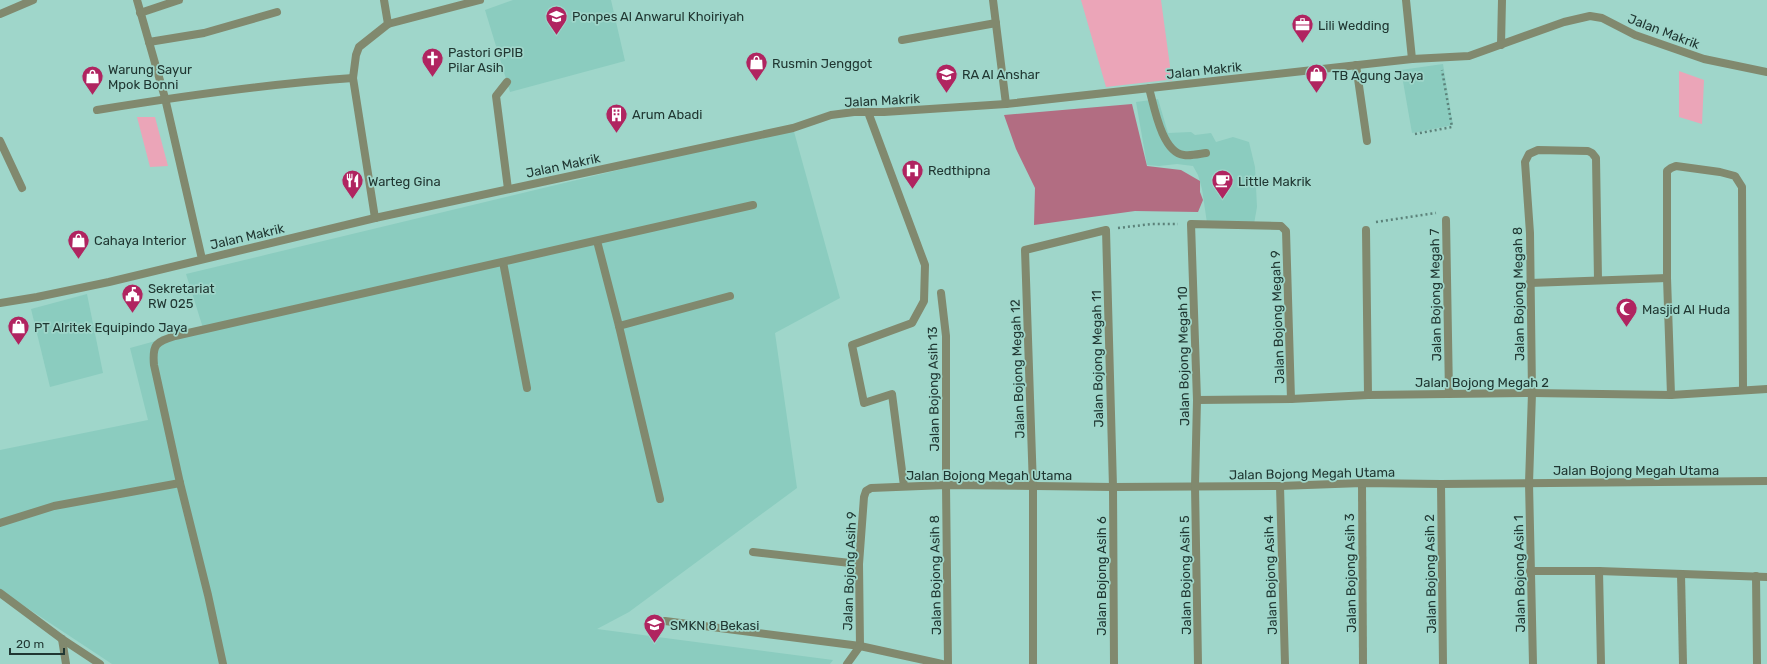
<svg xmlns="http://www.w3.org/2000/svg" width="1767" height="664" viewBox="0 0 1767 664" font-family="Rubik,sans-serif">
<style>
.built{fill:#8bccbf}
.green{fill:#eba5b8}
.forest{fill:#b26d82}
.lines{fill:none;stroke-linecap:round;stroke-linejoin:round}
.path{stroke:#5c827a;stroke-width:2.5;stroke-dasharray:2 3;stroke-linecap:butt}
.service{stroke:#81896e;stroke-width:8}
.minor{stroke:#81896e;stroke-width:8}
.tertiary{stroke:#81896e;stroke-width:8}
.labels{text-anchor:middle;stroke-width:3.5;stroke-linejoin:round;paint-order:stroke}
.poi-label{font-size:13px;fill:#203732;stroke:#9fd6ca;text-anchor:start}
.street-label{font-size:13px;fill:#203732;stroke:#9fd6ca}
</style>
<rect width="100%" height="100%" fill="#9fd6ca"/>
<g class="built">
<path d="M513 0H611L625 61 510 92 485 10Z"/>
<path d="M1443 64 1453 125 1412 133 1401 70Z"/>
<path d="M1158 99 1168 133 1191 132 1195 135 1211 133 1216 142 1233 137 1249 142 1255 167 1257 207 1254 224 1207 223 1202 189 1198 175 1193 166 1177 164 1159 166 1147 165 1136 102Z"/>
<path d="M793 128 840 298 775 333 797 488 629 612 597 629 833 660 830 664H112L0 590V450L148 420 130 348 203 328 186 274Z"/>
<path d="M87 294 103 373 50 387 31 309Z"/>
</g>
<g class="green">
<path d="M1081 0H1161L1172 81 1167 80 1106 87Z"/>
<path d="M1679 71 1704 80 1702 124 1679 117Z"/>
<path d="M137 117H155L168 166 150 167Z"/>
</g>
<path class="forest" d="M1132 104 1147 166 1181 170 1200 181V192L1203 200 1198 212 1135 211 1034 225 1035 188 1016 149 1004 115Z"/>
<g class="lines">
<g class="path">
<path d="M1415 134 1452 127 1442 70"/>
<path d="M1376 222 1436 213"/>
<path d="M1118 228 1152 224H1178"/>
</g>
<g class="service">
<path d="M507 82 496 96 508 189"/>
<path d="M1149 88C1154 106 1162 153 1184 155 1191 156 1199 154 1206 153"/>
<path d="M597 241 619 326 660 499"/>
<path d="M503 262 527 388"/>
<path d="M619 326 730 296"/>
<path d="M0 523 54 506 180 483"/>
<path d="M223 664 208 595 180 483 154 365C152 344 156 342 175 336L753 205"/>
</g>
<g class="minor">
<path d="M137 0 165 98 202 259"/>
<path d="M993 0 1006 104"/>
<path d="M1406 0 1412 59"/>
<path d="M140 13 179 0"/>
<path d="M0 14 33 0"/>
<path d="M388 24 480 0"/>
<path d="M902 40 996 23"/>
<path d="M149 42 204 33 277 12"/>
<path d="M1501 45 1502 0"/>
<path d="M1356 65 1367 141"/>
<path d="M97 110C182 96 267 84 353 78"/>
<path d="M868 112 925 265 924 301 912 323 852 345 864 403 892 394 904 486"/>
<path d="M0 141 22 188"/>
<path d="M375 218 353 78 356 55 359 47 388 24 384 0"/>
<path d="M1446 220 1449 394"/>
<path d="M1366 230 1368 395"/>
<path d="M1530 283 1667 278"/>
<path d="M941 293 946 336V485L948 664"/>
<path d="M1671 395 1667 278V171L1671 168 1676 166 1720 172 1735 176 1742 187 1743 390"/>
<path d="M1197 400 1291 399 1368 395 1532 393 1671 395 1767 389"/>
<path d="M1362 483 1363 664"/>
<path d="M1441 484 1443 664"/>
<path d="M1280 486 1285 664"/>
<path d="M753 552 859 564"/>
<path d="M1530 571H1599L1767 577"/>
<path d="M1599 571 1601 664"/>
<path d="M1681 574 1683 664"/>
<path d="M1756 576 1757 664"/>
<path d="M0 593 62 639 100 664"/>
<path d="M665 621 860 646 942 664"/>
<path d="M62 639 66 664"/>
<path d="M860 646 859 564 864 497 866 491 871 488 946 485 1113 487 1280 486 1362 483 1441 484 1767 481"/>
<path d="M847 664 860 646"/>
<path d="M1033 664V487L1025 250 1106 230 1113 487 1114 664"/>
<path d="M1198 664 1195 486 1197 400 1191 224 1281 226 1286 231 1291 399"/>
<path d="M1533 664 1529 483 1532 393 1530 233 1525 162 1529 154 1538 150 1588 151 1592 153 1596 158 1598 280"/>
</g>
<path class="tertiary" d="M0 303 37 297 109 282 375 218 793 128 831 115 854 112H884L1006 104 1412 59 1469 56 1564 22 1590 16 1602 18 1635 35 1704 59 1767 72"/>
</g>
<defs>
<symbol id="school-pin" viewBox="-11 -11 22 30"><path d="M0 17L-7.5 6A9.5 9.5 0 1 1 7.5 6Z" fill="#b02460" stroke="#9fd6ca"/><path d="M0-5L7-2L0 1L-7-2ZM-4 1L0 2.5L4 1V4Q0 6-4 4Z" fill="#fff"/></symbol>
<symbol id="office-pin" viewBox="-11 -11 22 30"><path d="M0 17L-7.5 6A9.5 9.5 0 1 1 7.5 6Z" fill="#b02460" stroke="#9fd6ca"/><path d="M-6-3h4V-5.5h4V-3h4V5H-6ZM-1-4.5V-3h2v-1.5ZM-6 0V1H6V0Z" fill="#fff"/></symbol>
<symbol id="church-pin" viewBox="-11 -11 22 30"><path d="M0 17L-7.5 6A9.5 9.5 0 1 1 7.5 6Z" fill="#b02460" stroke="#9fd6ca"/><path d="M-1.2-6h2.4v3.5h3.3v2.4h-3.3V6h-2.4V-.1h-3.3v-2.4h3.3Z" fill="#fff"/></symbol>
<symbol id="shop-pin" viewBox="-11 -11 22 30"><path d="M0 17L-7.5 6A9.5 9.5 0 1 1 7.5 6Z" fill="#b02460" stroke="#9fd6ca"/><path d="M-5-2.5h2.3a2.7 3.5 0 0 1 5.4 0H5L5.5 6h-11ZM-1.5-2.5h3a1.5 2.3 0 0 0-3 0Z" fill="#fff"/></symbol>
<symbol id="building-pin" viewBox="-11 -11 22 30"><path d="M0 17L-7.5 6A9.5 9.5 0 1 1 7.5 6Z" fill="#b02460" stroke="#9fd6ca"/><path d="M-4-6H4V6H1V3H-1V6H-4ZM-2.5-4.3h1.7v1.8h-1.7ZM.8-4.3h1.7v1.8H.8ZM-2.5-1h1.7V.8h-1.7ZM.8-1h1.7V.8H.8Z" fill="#fff"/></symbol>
<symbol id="hospital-pin" viewBox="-11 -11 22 30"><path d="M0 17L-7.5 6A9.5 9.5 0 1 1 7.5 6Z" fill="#b02460" stroke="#9fd6ca"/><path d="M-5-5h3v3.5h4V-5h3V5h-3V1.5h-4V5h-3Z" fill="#fff"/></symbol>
<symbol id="restaurant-pin" viewBox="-11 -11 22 30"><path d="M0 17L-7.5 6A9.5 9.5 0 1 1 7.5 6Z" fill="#b02460" stroke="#9fd6ca"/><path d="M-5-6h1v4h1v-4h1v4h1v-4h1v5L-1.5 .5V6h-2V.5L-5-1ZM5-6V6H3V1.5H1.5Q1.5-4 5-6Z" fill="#fff"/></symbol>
<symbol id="cafe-pin" viewBox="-11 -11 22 30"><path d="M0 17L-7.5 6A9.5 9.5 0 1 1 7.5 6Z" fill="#b02460" stroke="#9fd6ca"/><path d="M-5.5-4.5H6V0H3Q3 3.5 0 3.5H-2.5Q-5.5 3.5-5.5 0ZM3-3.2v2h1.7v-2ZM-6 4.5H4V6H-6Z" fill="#fff"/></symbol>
<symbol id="civic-pin" viewBox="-11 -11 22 30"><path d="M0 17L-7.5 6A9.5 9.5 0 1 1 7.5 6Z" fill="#b02460" stroke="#9fd6ca"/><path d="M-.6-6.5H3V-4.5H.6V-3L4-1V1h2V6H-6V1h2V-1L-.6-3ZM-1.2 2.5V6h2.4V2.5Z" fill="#fff"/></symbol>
<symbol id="mosque-pin" viewBox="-11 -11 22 30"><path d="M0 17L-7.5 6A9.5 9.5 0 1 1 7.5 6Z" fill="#b02460" stroke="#9fd6ca"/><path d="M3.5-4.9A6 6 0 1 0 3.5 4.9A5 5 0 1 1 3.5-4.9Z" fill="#fff"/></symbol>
</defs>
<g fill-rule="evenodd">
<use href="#school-pin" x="544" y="4" width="25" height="34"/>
<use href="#office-pin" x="1290" y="12" width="25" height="34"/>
<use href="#church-pin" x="420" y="46" width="25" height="34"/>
<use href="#shop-pin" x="744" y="50" width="25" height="34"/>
<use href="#school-pin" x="934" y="62" width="25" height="34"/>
<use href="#shop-pin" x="1304" y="62" width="25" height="34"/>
<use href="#shop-pin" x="80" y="64" width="25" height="34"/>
<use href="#building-pin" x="604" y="102" width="25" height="34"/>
<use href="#hospital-pin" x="900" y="158" width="25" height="34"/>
<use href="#restaurant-pin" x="340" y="168" width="25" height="34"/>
<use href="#cafe-pin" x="1210" y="168" width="25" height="34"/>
<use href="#shop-pin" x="66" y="228" width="25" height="34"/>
<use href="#civic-pin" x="120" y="282" width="25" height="34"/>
<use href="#mosque-pin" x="1614" y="296" width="25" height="34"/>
<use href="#shop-pin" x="6" y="314" width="25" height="34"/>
<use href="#school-pin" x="642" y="612" width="25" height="34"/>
</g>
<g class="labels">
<g class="poi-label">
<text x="572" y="21">Ponpes Al Anwarul Khoiriyah</text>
<text x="1318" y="30">Lili Wedding</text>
<text x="448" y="57">Pastori GPIB<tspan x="448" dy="15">Pilar Asih</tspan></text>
<text x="772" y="68">Rusmin Jenggot</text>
<text x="108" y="74">Warung Sayur<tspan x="108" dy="15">Mpok Bonni</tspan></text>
<text x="962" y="79">RA Al Anshar</text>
<text x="1332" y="80">TB Agung Jaya</text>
<text x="632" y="119">Arum Abadi</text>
<text x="928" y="175">Redthipna</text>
<text x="368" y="186">Warteg Gina</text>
<text x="1238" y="186">Little Makrik</text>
<text x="94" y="245">Cahaya Interior</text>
<text x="148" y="293">Sekretariat<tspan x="148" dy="15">RW 025</tspan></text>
<text x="1642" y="314">Masjid Al Huda</text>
<text x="34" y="332">PT Alritek Equipindo Jaya</text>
<text x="670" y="630">SMKN 8 Bekasi</text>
</g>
<g class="street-label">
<text transform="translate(1664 31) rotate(21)" y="5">Jalan Makrik</text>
<text transform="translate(1204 70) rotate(-6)" y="5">Jalan Makrik</text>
<text transform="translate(882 100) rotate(-3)" y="5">Jalan Makrik</text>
<text transform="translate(563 165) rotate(-12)" y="5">Jalan Makrik</text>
<text transform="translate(247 236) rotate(-13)" y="5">Jalan Makrik</text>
<text transform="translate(1518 294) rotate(-91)" y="5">Jalan Bojong Megah 8</text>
<text transform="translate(1435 295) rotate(-91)" y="5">Jalan Bojong Megah 7</text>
<text transform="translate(1277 317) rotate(-92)" y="5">Jalan Bojong Megah 9</text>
<text transform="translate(1183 356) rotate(-91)" y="5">Jalan Bojong Megah 10</text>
<text transform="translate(1097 359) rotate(-91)" y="5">Jalan Bojong Megah 11</text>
<text transform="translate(1017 369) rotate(-92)" y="5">Jalan Bojong Megah 12</text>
<text x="1482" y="387">Jalan Bojong Megah 2</text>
<text transform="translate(933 389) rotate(-91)" y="5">Jalan Bojong Asih 13</text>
<text x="1636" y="475">Jalan Bojong Megah Utama</text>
<text transform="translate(1312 473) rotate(-1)" y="5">Jalan Bojong Megah Utama</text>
<text x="989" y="480">Jalan Bojong Megah Utama</text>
<text transform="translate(849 571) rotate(-88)" y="5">Jalan Bojong Asih 9</text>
<text transform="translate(1350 573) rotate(-91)" y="5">Jalan Bojong Asih 3</text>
<text transform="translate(1430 574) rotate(-91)" y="5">Jalan Bojong Asih 2</text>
<text transform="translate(1519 574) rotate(-91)" y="5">Jalan Bojong Asih 1</text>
<text transform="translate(935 575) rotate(-91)" y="5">Jalan Bojong Asih 8</text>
<text transform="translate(1185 575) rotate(-91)" y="5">Jalan Bojong Asih 5</text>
<text transform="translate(1270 575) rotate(-92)" y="5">Jalan Bojong Asih 4</text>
<text transform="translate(1101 576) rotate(-90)" y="5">Jalan Bojong Asih 6</text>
</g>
</g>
<path d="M10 648v6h54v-6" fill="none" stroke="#203732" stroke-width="2"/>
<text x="16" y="648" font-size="12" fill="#203732" stroke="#9fd6ca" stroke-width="3" paint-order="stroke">20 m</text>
</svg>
